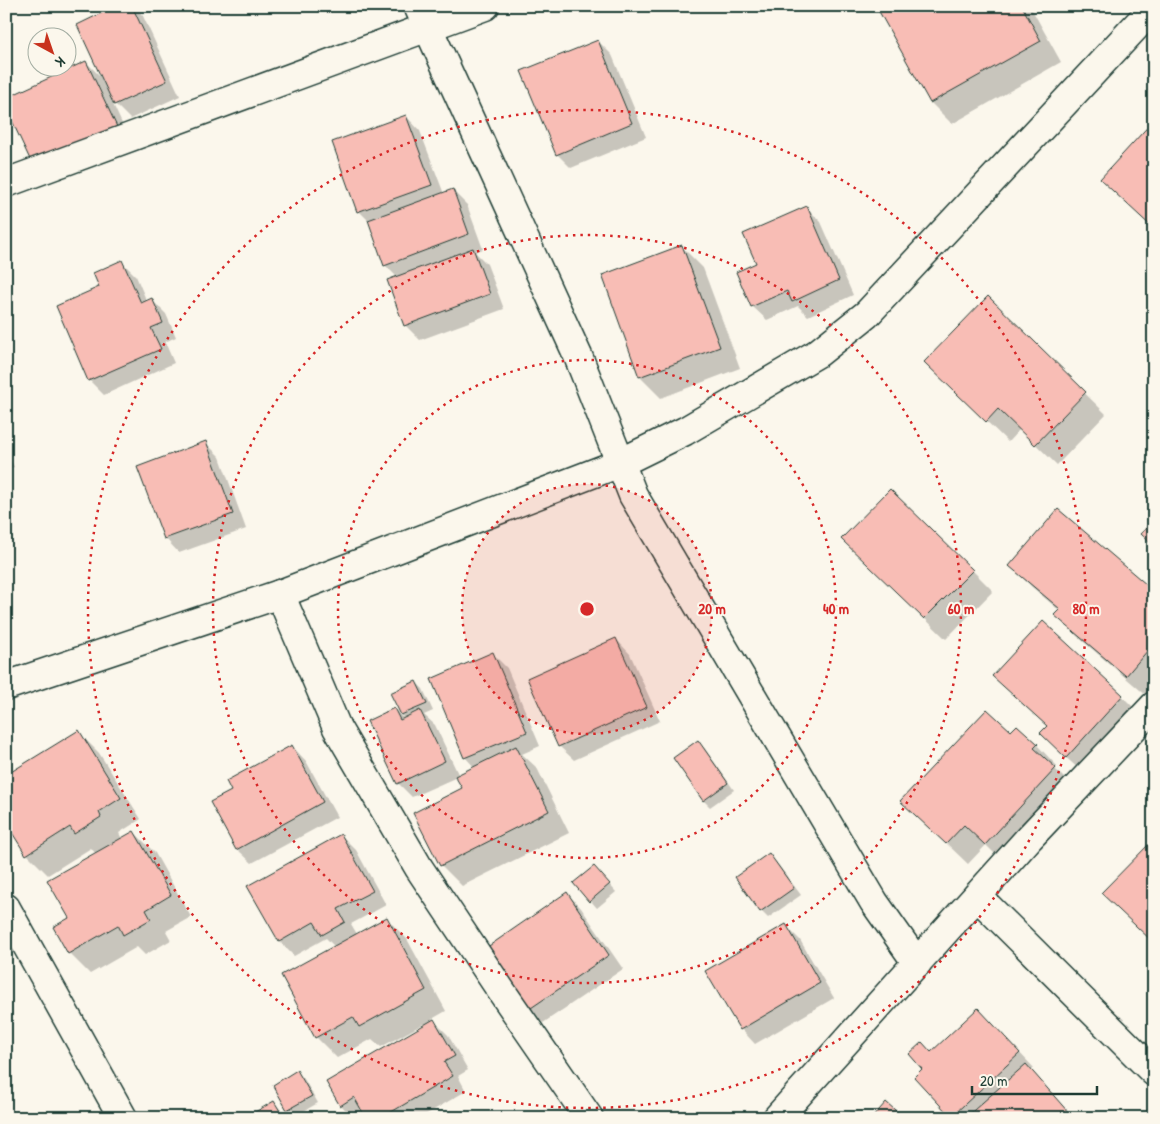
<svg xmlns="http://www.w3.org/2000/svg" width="1160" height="1124" viewBox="0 0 1160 1124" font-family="'Patrick Hand',sans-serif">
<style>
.shadow{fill:#0003}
.building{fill:#f8bdb5;stroke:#1f3d34}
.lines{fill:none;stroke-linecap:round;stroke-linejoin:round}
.minor-casing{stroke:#1f3d34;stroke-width:31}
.minor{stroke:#fbf7ec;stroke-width:28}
.ring{fill:none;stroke:#d62828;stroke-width:2.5;stroke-dasharray:2.5 5}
.centre{fill:#d62828;stroke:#fbf7ec;stroke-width:2.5}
.ring-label{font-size:15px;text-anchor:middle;font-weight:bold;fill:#d62828;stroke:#fbf7ec;stroke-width:4;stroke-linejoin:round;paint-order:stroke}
</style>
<rect width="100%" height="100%" fill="#fbf7ec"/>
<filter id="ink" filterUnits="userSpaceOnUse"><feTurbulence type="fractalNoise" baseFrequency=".02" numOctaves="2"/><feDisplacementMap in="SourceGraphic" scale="10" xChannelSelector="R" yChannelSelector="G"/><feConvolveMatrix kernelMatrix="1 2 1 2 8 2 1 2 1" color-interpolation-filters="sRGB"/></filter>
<g filter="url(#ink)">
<g class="shadow">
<path d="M119 6H134L143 16 180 96 130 119 111 100 131 143 50 182 35 167 86 62 104 80Z"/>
<path d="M877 6H1030L1061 62 952 124 931 103Z"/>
<path d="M598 41 612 55 646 137 571 168 557 154Z"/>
<path d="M406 116 420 131 444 194 453 191 467 205 483 249 475 252 487 264 504 309 420 340 405 325 397 277 385 265 370 222 359 211Z"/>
<path d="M806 207 821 222 853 295 808 316 798 306 767 320 752 306 758 264Z"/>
<path d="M682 247 703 268 740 368 661 398 640 377Z"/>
<path d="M122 262 136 276 147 302 152 300 166 314 176 337 165 342 174 363 104 395 89 380 101 287Z"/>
<path d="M988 298 1106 414 1057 465 1020 429 1008 442 947 383Z"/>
<path d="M206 443 220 457 246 529 179 553 165 538Z"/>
<path d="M6 450 14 467 6 470Z"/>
<path d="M864 560 972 570 993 591 946 639Z"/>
<path d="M1011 566 1154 593V688L1147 696 1077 636 1056 615 1060 611 1032 587Z"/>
<path d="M1043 623 1122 696 1143 717 1088 777 1062 754 1048 727 1015 697Z"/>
<path d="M616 639 630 654 660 721 574 760 559 746Z"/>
<path d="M493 654 507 668 540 746 522 754 537 768 569 833 462 886 441 865 463 788 457 777 412 797 398 783 394 709 403 718 392 693 416 682 423 689 433 711 424 715 435 725 459 776 475 768 465 757Z"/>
<path d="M78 732 99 753 141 819 119 833 122 839 134 832 155 853 191 917 166 931 171 940 145 955 137 947 90 974 69 953 70 919 96 854 91 848 48 875 27 854 6 820Z"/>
<path d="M1011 732 1037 745 1057 766 1055 769 1076 790 1006 865 986 845 968 864 902 801Z"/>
<path d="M698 742 705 749 734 790 710 807 703 800Z"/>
<path d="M292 746 306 761 337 817 252 863 237 849 233 791Z"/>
<path d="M341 835 356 850 386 905 351 924 357 934 386 918 407 939 446 1011 432 1019 448 1035 468 1070 458 1076 466 1091 420 1118H367L365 1114 358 1118H353L341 1105 424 1026 423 1024 381 1047 372 1039 337 1058 316 1037 335 947 326 938 294 956 280 942Z"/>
<path d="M769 855 776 862 801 895 768 918 761 911 737 878Z"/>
<path d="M601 875 616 892 597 908 575 883Z"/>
<path d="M567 893 581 908 623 969 543 1023 529 1009Z"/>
<path d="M786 926 800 940 834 998 755 1044 741 1029Z"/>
<path d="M992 1024 1034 1068 1031 1071 1073 1118H954L916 1077 924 1069 932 1053Z"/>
<path d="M297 1072 304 1079 318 1103 295 1116 288 1109Z"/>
<path d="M274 1103 289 1118H248Z"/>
</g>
<g class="building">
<path d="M116 6H132L167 81 114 105 77 25Z"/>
<path d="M876 6H1022L1041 41 930 103Z"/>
<path d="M598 40 632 123 556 155 521 71Z"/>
<path d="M86 61 118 129 34 168 6 108V98Z"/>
<path d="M406 115 432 185 357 212 332 142Z"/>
<path d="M1154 120V229L1100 179Z"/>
<path d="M453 189 469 234 384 266 368 220Z"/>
<path d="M807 206 839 280 792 302 787 291 751 307 736 272 756 263 743 234Z"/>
<path d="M682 245 720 347 639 377 602 275Z"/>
<path d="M473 248 490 294 404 326 387 280Z"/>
<path d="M122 260 141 303 152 298 163 323 151 328 161 349 88 381 56 306 99 287 93 273Z"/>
<path d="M988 296 1086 392 1035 445 998 409 986 422 924 362Z"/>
<path d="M206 441 233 514 164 539 137 467Z"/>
<path d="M890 489 973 570 924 619 841 539Z"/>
<path d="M1058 509 1154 591V643L1126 676 1054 615 1060 609 1009 566Z"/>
<path d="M1154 520V546L1141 534Z"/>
<path d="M1043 621 1123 695 1066 758 1040 733 1047 726 992 676Z"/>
<path d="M616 638 647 707 558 747 527 678Z"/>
<path d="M493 652 527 732 464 758 431 679Z"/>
<path d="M416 681 427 704 401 715 390 693Z"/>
<path d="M394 708 400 720 420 710 445 761 397 784 367 721Z"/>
<path d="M987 709 1011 731 1017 725 1038 744 1034 748 1056 768 985 845 964 825 946 844 900 801Z"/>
<path d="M79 730 121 798 99 812 101 817 74 834 70 827 26 855 6 823V775Z"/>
<path d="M698 740 728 783 703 801 673 758Z"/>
<path d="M292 745 323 802 236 850 210 802 231 791 226 781Z"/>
<path d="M516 746 549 811 440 866 413 813 462 788 455 776Z"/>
<path d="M134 831 171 895 146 910 151 919 123 935 118 925 68 954 53 927 69 918 47 880Z"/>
<path d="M341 834 373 891 338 909 345 922 322 935 314 922 279 942 247 886Z"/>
<path d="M1154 839V943L1101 893Z"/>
<path d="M769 853 794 888 760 912 735 877Z"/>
<path d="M594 866 610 884 589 902 573 883Z"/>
<path d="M567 892 609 955 528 1010 486 948Z"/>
<path d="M387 917 426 990 359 1027 353 1017 315 1038 281 975Z"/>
<path d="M786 924 820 983 740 1030 705 971Z"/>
<path d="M978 1008 1020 1053 951 1117 914 1077 922 1069 909 1054 922 1042 931 1052Z"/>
<path d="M434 1019 455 1056 444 1062 453 1076 381 1118H366L354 1097 340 1106 326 1082Z"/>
<path d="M1026 1064 1069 1113 1064 1118H965Z"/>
<path d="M297 1070 312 1096 287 1110 273 1085Z"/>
<path d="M274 1101 284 1118H245Z"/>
<path d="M886 1102 904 1118H872Z"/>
</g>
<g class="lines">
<defs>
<g id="minor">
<path d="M418 6 578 356 633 495 874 902 917 963"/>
<path d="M6 183 485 6"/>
<path d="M280 594 337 728 419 868 502 992 589 1118"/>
<path d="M6 686 280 594 620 463 685 431 818 353 867 314 1154 7"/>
<path d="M977 896 1154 1072"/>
<path d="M6 908 123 1118"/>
<path d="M777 1118 1030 837 1154 706"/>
</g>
</defs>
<use href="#minor" class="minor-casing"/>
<use href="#minor" class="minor"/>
</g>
</g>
<circle cx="587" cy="609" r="125" fill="#d62828" fill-opacity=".12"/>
<g class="ring">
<circle cx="587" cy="609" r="125"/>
<circle cx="587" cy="609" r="249"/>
<circle cx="587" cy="609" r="374"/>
<circle cx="587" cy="609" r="499"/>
</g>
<circle cx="587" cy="609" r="8" class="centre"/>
<g class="ring-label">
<text x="712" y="614">20 m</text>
<text x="836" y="614">40 m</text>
<text x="961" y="614">60 m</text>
<text x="1086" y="614">80 m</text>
</g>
<rect width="1160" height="1124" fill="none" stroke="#fbf7ec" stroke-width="25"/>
<rect x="12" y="12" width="1135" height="1099" fill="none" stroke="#1f3d34" stroke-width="2" filter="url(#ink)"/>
<g transform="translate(52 52) rotate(140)"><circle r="24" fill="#fbf7ec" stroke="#a3ada2"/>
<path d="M0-4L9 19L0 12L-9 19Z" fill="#c8321e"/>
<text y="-8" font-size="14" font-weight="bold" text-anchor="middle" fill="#1f3d34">K</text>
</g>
<path d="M972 1086v8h125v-8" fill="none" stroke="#1f3d34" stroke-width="2.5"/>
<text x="980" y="1086" font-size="15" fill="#1f3d34" stroke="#fbf7ec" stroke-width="4" paint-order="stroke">20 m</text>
</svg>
